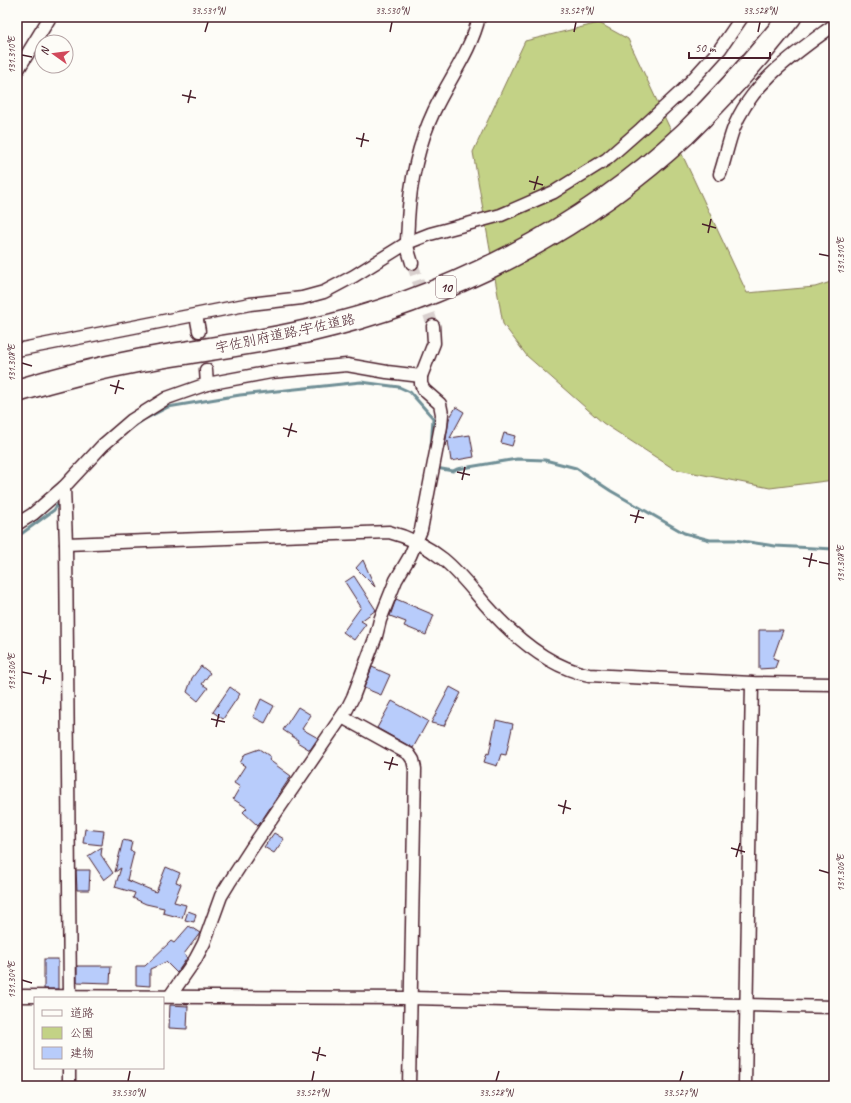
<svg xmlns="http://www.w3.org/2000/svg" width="851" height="1103" viewBox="0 0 851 1103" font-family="Caveat,'Klee One',sans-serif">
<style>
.green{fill:#c3d286;stroke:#867858}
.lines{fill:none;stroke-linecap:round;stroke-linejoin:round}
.stream{stroke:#6f8f96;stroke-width:3}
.building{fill:#b8ccfb;stroke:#4a1f2b}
.minor-tunnel{stroke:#d9d0ce;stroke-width:12;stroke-dasharray:12 6;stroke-linecap:butt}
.minor-casing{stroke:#4a1f2b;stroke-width:15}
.motorway-casing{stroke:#4a1f2b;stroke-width:25}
.minor{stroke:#fdfcf7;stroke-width:12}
.motorway{stroke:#fdfcf7;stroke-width:22}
.ticks{fill:none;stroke:#4a1f2b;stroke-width:1.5}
.labels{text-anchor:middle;stroke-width:3;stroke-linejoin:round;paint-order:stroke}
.shield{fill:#fdfcf7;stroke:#806168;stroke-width:1}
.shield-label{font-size:13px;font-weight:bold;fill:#4a1f2b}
.street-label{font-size:14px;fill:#4a1f2b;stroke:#fdfcf7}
.neatline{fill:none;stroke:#4a1f2b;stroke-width:1.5}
.ticks-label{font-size:10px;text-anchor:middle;fill:#4a1f2b}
</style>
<rect width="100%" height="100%" fill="#fdfcf7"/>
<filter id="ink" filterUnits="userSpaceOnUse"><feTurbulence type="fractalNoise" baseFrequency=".025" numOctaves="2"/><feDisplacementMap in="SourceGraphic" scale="8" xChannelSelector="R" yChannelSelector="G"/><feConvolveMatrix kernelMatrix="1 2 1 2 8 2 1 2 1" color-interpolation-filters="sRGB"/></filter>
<g filter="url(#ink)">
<path class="green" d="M599 23 628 39 747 293 815 287 834 281V480L770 488 674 469 603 423 527 356 503 324 473 152 525 41Z"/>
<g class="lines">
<g class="stream">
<path d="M129 430 143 420 168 407 240 395 361 382 399 387 410 392 433 418 431 449"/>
<path d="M436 468 453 471 457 469 517 459 545 460 576 468 611 491 684 533 710 540H735L775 546 834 549"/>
<path d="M17 537 54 510 60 501"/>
</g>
</g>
<g class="building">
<path d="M456 407 464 412 450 438 470 435 474 457 451 461 448 441 445 446 449 419Z"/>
<path d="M504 433 515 436 512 446 501 443Z"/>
<path d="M363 560 375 587 356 568Z"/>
<path d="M354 576 376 610 361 621 366 624 354 640 343 632 361 607 345 582Z"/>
<path d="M396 599 434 615 426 635 404 626 406 622 390 616Z"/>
<path d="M759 630H783L773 658 778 660 775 668 759 669Z"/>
<path d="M201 666 210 673 202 684 208 688 198 701 187 692 192 678Z"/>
<path d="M372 667 390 675 381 695 364 688Z"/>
<path d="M230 687 240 694 223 719 213 712Z"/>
<path d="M450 687 461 693 444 726 431 723Z"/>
<path d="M261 699 274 706 265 723 253 717Z"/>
<path d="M392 701 428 721 413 748 377 728Z"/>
<path d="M298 707 311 715 302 729 318 738 310 750 297 742 298 740 283 730Z"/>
<path d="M496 720 513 724 506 755 501 754 497 766 484 762 487 753 489 754Z"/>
<path d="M259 749 271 757 269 760 291 776 258 826 243 812 247 808 233 799 240 787 234 783 245 766 240 763 245 754Z"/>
<path d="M85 829 104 831 102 845 83 843Z"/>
<path d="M274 833 284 839 274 853 264 847Z"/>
<path d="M123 840 132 842 130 851 134 852 127 880 156 892 166 867 180 873 176 882 181 884 174 902 186 905 182 918 163 913 164 908 146 904 133 898 135 893 115 887 121 868 115 872Z"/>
<path d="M102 847 101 855 113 873 104 880 88 856Z"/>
<path d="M76 870H90L89 890H77Z"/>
<path d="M188 911 196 914 194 922 185 920Z"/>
<path d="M189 926 200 933 184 954 187 958 177 973 166 962 150 969V986L136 985V966H145L171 941 174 943Z"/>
<rect x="44" y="959" width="14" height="30"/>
<path d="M77 966H111L110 983 77 982Z"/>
<path d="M170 1005 188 1006 187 1029 169 1028Z"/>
</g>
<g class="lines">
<g class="minor-tunnel">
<path d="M412 263 433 326"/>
<path d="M199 331 206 370"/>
</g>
<defs>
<g id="minor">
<path d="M17 71 50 17"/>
<path d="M720 174C725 159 728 144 733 130 750 83 796 53 834 25"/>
<path d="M412 263C410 256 407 249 407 242 407 235 408 228 408 221 410 183 418 145 434 111 449 79 471 51 479 17"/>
<path d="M196 315 199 331"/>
<path d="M17 350 250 304 302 298 324 292 354 276 407 243 430 234 501 215 554 192 607 159 641 129 683 90 720 49 742 17"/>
<path d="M206 370 207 384"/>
<path d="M64 487 66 544 70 998"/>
<path d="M17 524 33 514 64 487 103 445 132 420 167 398 207 384 271 372 347 365 387 372 421 376"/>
<path d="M66 544 389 532C409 537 428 547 443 559 459 572 472 589 485 604 512 635 547 667 589 675L752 683 834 684"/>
<path d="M342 717 409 754 413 760 415 769 409 1086"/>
<path d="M17 996 410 998 834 1007"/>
<path d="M170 996 195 960 204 943 221 896 229 883 251 849 347 709 353 697 376 636 380 620 396 580 410 556 421 530 441 426 442 414 440 404 424 390 421 384V376L434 343 433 326"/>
<path d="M69 1086V1068"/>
<path d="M745 1086 752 683"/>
</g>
<path id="motorway" d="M17 391C58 378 100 368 142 360 197 350 253 344 308 331 446 300 583 230 686 133 723 97 758 57 790 17"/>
</defs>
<use href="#minor" class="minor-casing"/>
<use href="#motorway" class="motorway-casing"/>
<use href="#minor" class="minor"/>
<use href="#motorway" class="motorway"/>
</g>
</g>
<path class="ticks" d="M205 32 208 22M390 32 392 22M574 32 576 22M758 32 760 22M22 55 32 57M182 95 196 98M188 103 191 90M356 138 369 141M361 147 364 133M529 181 543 185M534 190 538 176M702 224 716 228M708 233 711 219M819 254 829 256M22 363 32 366M110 385 124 389M115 394 119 380M283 428 297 432M288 437 292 423M457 472 470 475M462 480 465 467M630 515 644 518M635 523 639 510M803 558 817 561M819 562 829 564M809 567 812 553M22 672 32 674M38 676 51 679M43 684 46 670M211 719 225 722M216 727 219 714M384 762 398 765M389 770 393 757M558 805 571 809M563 814 566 800M731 848 745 852M736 857 740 843M819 870 829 873M22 980 32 983M312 1052 326 1056M317 1061 320 1047M128 1081 130 1071M312 1081 314 1071M496 1081 499 1071M680 1081 683 1071"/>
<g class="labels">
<rect class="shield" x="436" y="276" width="20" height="22" rx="3"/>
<g class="shield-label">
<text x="446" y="292">10</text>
</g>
<g class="street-label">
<text transform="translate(285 333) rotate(-12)" y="5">宇佐別府道路;宇佐道路</text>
</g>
</g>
<rect width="851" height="1103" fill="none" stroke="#fdfcf7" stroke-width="44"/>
<rect x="34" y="997" width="130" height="72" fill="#fdfcf7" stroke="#b5a4a5"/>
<rect x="42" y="1010" width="20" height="6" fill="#fdfcf7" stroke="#b5a4a5"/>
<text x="70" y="1017" font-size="12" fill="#4a1f2b">道路</text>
<rect x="42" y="1027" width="20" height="12" fill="#c3d286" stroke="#b5a4a5"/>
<text x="70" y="1037" font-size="12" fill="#4a1f2b">公園</text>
<rect x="42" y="1047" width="20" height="12" fill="#b8ccfb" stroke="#b5a4a5"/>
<text x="70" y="1057" font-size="12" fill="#4a1f2b">建物</text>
<g transform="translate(54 54) rotate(284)"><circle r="19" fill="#fdfcf7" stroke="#b5a4a5"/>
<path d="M0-3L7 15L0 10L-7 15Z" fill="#d1495b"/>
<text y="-6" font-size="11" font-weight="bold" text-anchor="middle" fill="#4a1f2b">N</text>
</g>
<path d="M689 52v6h81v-6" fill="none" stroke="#4a1f2b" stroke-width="2"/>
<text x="695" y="52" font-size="12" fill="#4a1f2b" stroke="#fdfcf7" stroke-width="3" paint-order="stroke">50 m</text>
<rect x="22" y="22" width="807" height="1059" class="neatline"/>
<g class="ticks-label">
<text x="208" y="14">33.531°N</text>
<text x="392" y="14">33.530°N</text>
<text x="576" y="14">33.529°N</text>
<text x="760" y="14">33.528°N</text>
<text transform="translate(11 55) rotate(-90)" y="4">131.310°E</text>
<text transform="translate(840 256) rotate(-90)" y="4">131.310°E</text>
<text transform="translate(11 363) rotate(-90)" y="4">131.308°E</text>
<text transform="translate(840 564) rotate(-90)" y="4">131.308°E</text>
<text transform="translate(11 672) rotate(-90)" y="4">131.306°E</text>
<text transform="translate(840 873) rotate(-90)" y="4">131.306°E</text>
<text transform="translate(11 980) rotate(-90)" y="4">131.304°E</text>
<text x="128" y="1096">33.530°N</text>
<text x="312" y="1096">33.529°N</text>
<text x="496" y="1096">33.528°N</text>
<text x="680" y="1096">33.527°N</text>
</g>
</svg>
